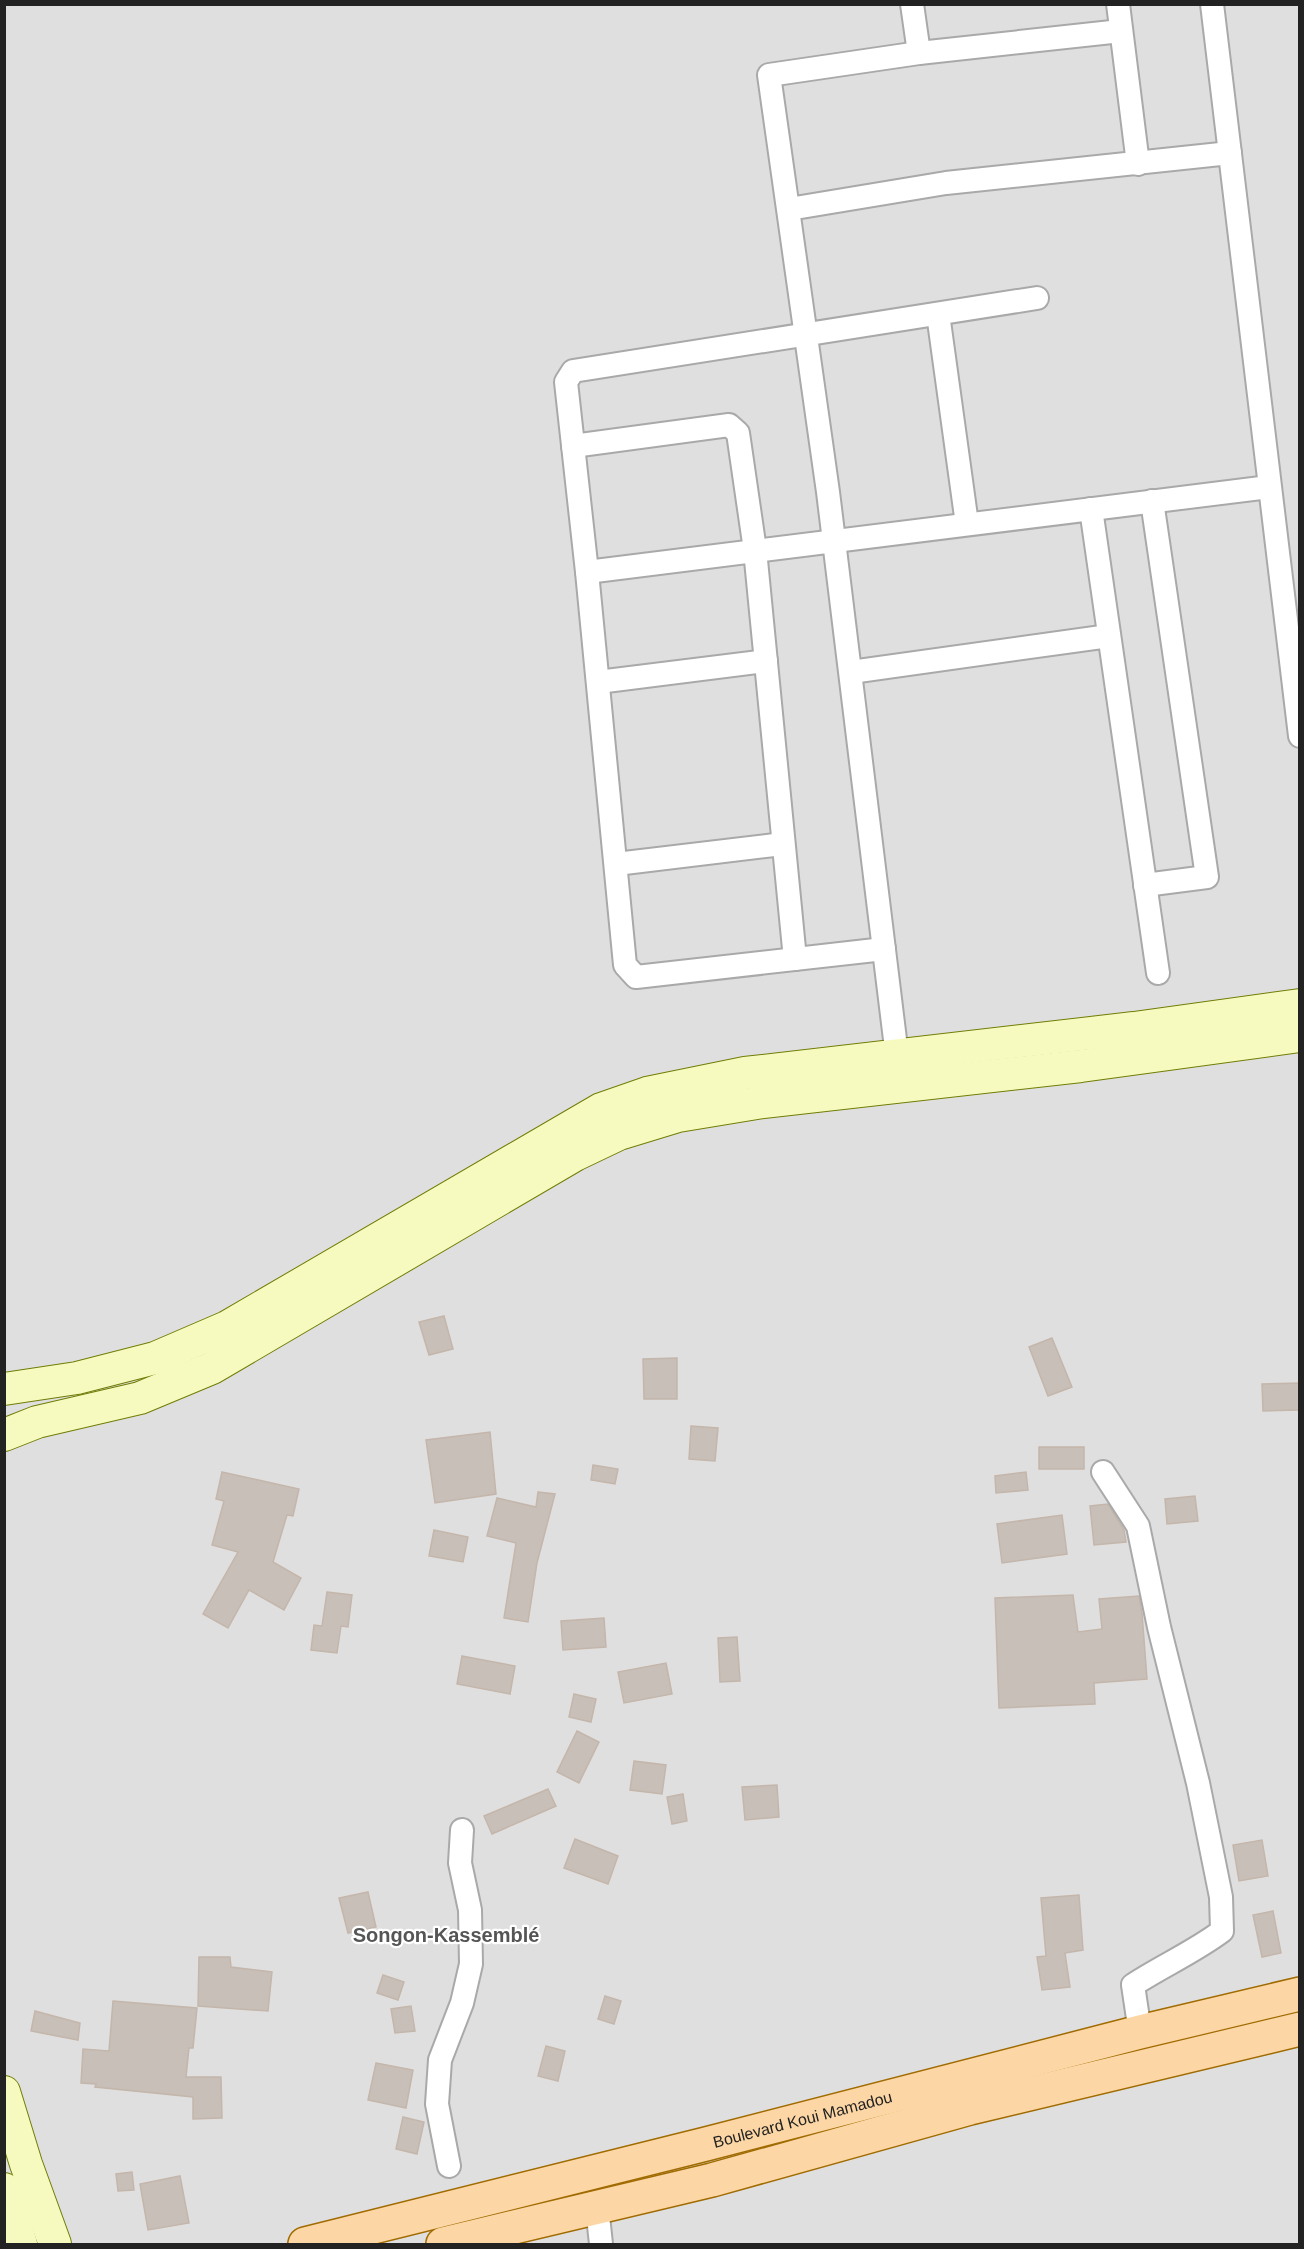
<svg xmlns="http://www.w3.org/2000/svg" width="1304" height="2249" viewBox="0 0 1304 2249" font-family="Helvetica,sans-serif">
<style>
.residential{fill:#e0dfdf}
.building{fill:#c7bfb8;stroke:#c4b6ab;stroke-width:1.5}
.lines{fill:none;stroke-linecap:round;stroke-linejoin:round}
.street-casing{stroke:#a9a9a9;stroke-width:26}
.secondary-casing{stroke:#707d05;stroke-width:34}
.primary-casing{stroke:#a06b00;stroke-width:36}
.street{stroke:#fff;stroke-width:22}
.secondary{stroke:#f7fabf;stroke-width:32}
.primary{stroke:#fcd6a4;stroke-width:33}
.labels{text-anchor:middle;stroke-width:4.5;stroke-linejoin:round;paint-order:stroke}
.street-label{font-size:16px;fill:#222;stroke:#fff}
.quarter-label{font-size:20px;font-weight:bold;fill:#555;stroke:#fff}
</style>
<rect width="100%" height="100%" fill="#f2efe9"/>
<rect class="residential" x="5" y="5" width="1294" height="2239"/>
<g class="building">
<path d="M444 1316 453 1349 429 1355 419 1322Z"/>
<path d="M1052 1338 1072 1387 1048 1396 1029 1347Z"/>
<path d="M677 1358V1399H644L643 1359Z"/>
<path d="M1299 1383V1410L1263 1411 1262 1384Z"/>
<path d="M691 1426 718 1428 715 1461 689 1459Z"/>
<path d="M490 1432 496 1494 435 1503 426 1440Z"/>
<rect x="1039" y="1447" width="45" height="22"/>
<path d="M593 1465 618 1469 615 1484 591 1480Z"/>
<path d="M222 1472 299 1489 293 1516 287 1515 273 1562 301 1578 284 1610 249 1590 228 1628 203 1614 238 1552 212 1545 224 1501 216 1499Z"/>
<path d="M1026 1472 1028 1490 996 1493 995 1476Z"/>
<path d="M538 1492 555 1494 537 1563 528 1622 504 1618 516 1543 487 1536 497 1498 536 1507Z"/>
<path d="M1195 1496 1198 1521 1167 1524 1165 1499Z"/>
<path d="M1108 1504 1124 1530 1126 1542 1094 1545 1090 1506Z"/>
<path d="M1062 1515 1067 1554 1002 1563 997 1524Z"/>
<path d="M434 1530 468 1537 463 1562 429 1556Z"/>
<path d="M327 1592 352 1595 348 1627 341 1626 337 1653 311 1650 314 1625 322 1626Z"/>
<path d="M1073 1595 1078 1632 1102 1629 1099 1599 1139 1596 1142 1613 1147 1679 1094 1683 1095 1704 999 1708 995 1598Z"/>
<path d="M604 1618 606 1647 563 1650 561 1621Z"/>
<path d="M737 1637 740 1681 720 1682 718 1638Z"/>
<path d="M462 1656 515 1666 510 1694 457 1684Z"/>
<path d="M666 1663 672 1694 624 1703 618 1672Z"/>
<path d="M574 1694 596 1699 591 1722 569 1717Z"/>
<path d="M577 1731 599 1742 579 1783 557 1772Z"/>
<path d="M634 1761 666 1765 662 1794 630 1790Z"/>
<path d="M777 1785 779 1817 745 1820 742 1787Z"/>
<path d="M548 1789 556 1806 492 1834 484 1816Z"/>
<path d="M683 1794 687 1821 672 1824 667 1797Z"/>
<path d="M575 1839 618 1856 608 1884 564 1868Z"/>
<path d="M1262 1840 1268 1876 1239 1881 1233 1845Z"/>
<path d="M368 1892 376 1927 348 1933 339 1898Z"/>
<path d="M1079 1895 1083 1950 1065 1953 1070 1987 1042 1990 1037 1957 1046 1956 1041 1898Z"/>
<path d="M1273 1911 1281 1953 1262 1957 1253 1915Z"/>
<path d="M199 1957H230L231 1967 272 1972 268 2011 198 2006Z"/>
<path d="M383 1975 404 1982 398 2000 377 1993Z"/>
<path d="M605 1996 621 2001 614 2024 598 2019Z"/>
<path d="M113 2001 197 2008 193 2048H189L186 2077H221L222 2118 193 2119V2097L95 2087 96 2084 81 2083 83 2049 109 2051Z"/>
<path d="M411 2006 415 2031 395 2033 391 2009Z"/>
<path d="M35 2011 80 2023 78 2040 31 2031Z"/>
<path d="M546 2046 565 2051 558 2081 538 2076Z"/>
<path d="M376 2063 413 2070 406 2108 368 2100Z"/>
<path d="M403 2117 424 2122 417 2154 396 2149Z"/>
<path d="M132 2172 134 2190 118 2191 116 2174Z"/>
<path d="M180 2176 189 2223 148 2230 140 2184Z"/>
</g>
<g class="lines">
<defs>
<g id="street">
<path d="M912 4 919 53"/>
<path d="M1118 4 1138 164"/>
<path d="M1212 4 1300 736"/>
<path d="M789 209 946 183 1230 153"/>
<path d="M938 314 967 524"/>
<path d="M573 446 729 425 738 433 755 550 795 959"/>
<path d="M1091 509 1158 973"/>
<path d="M587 572 1269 487"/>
<path d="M851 672 1109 636"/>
<path d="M598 682 766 661"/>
<path d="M616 864 783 844"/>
<path d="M1145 885 1207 877 1152 501"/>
<path d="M884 949 636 977 625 965 587 572 566 382 573 371 1037 298"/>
<path d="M897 1056 828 492 769 75 919 53 1121 31"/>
<path d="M1103 1472 1138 1526 1159 1627 1198 1783 1221 1897 1222 1931C1194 1952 1162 1966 1133 1985L1140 2032"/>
<path d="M449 2166 437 2104 440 2060 462 2003 471 1964 470 1910 460 1863 462 1830"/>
<path d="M597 2207 601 2244"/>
</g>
<g id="secondary">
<path d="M4 1389 77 1378 155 1358 227 1327 601 1109 647 1093 745 1073 1134 1028 1300 1005"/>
<path d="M4 1435 37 1422 140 1398 212 1368 575 1155 619 1134 678 1116 763 1102 1081 1066 1300 1036"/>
<path d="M4 2092 26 2164 55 2244"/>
<path d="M4 2189 21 2244"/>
</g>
<g id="primary">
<path id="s1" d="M305 2244 706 2144 1140 2032 1300 1994"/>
<path d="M443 2244 712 2180 970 2108 1300 2029"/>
</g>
</defs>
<use href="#street" class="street-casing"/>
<use href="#secondary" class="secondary-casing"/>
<use href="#primary" class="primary-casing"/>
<use href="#street" class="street"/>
<use href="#secondary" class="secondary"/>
<use href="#primary" class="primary"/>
</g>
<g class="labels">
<g class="street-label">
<text dy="6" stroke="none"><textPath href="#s1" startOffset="513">Boulevard Koui Mamadou</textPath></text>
</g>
<g class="quarter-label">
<text x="446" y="1942">Songon-Kassemblé</text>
</g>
</g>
<rect width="1304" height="2249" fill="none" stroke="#222222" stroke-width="12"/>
</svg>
